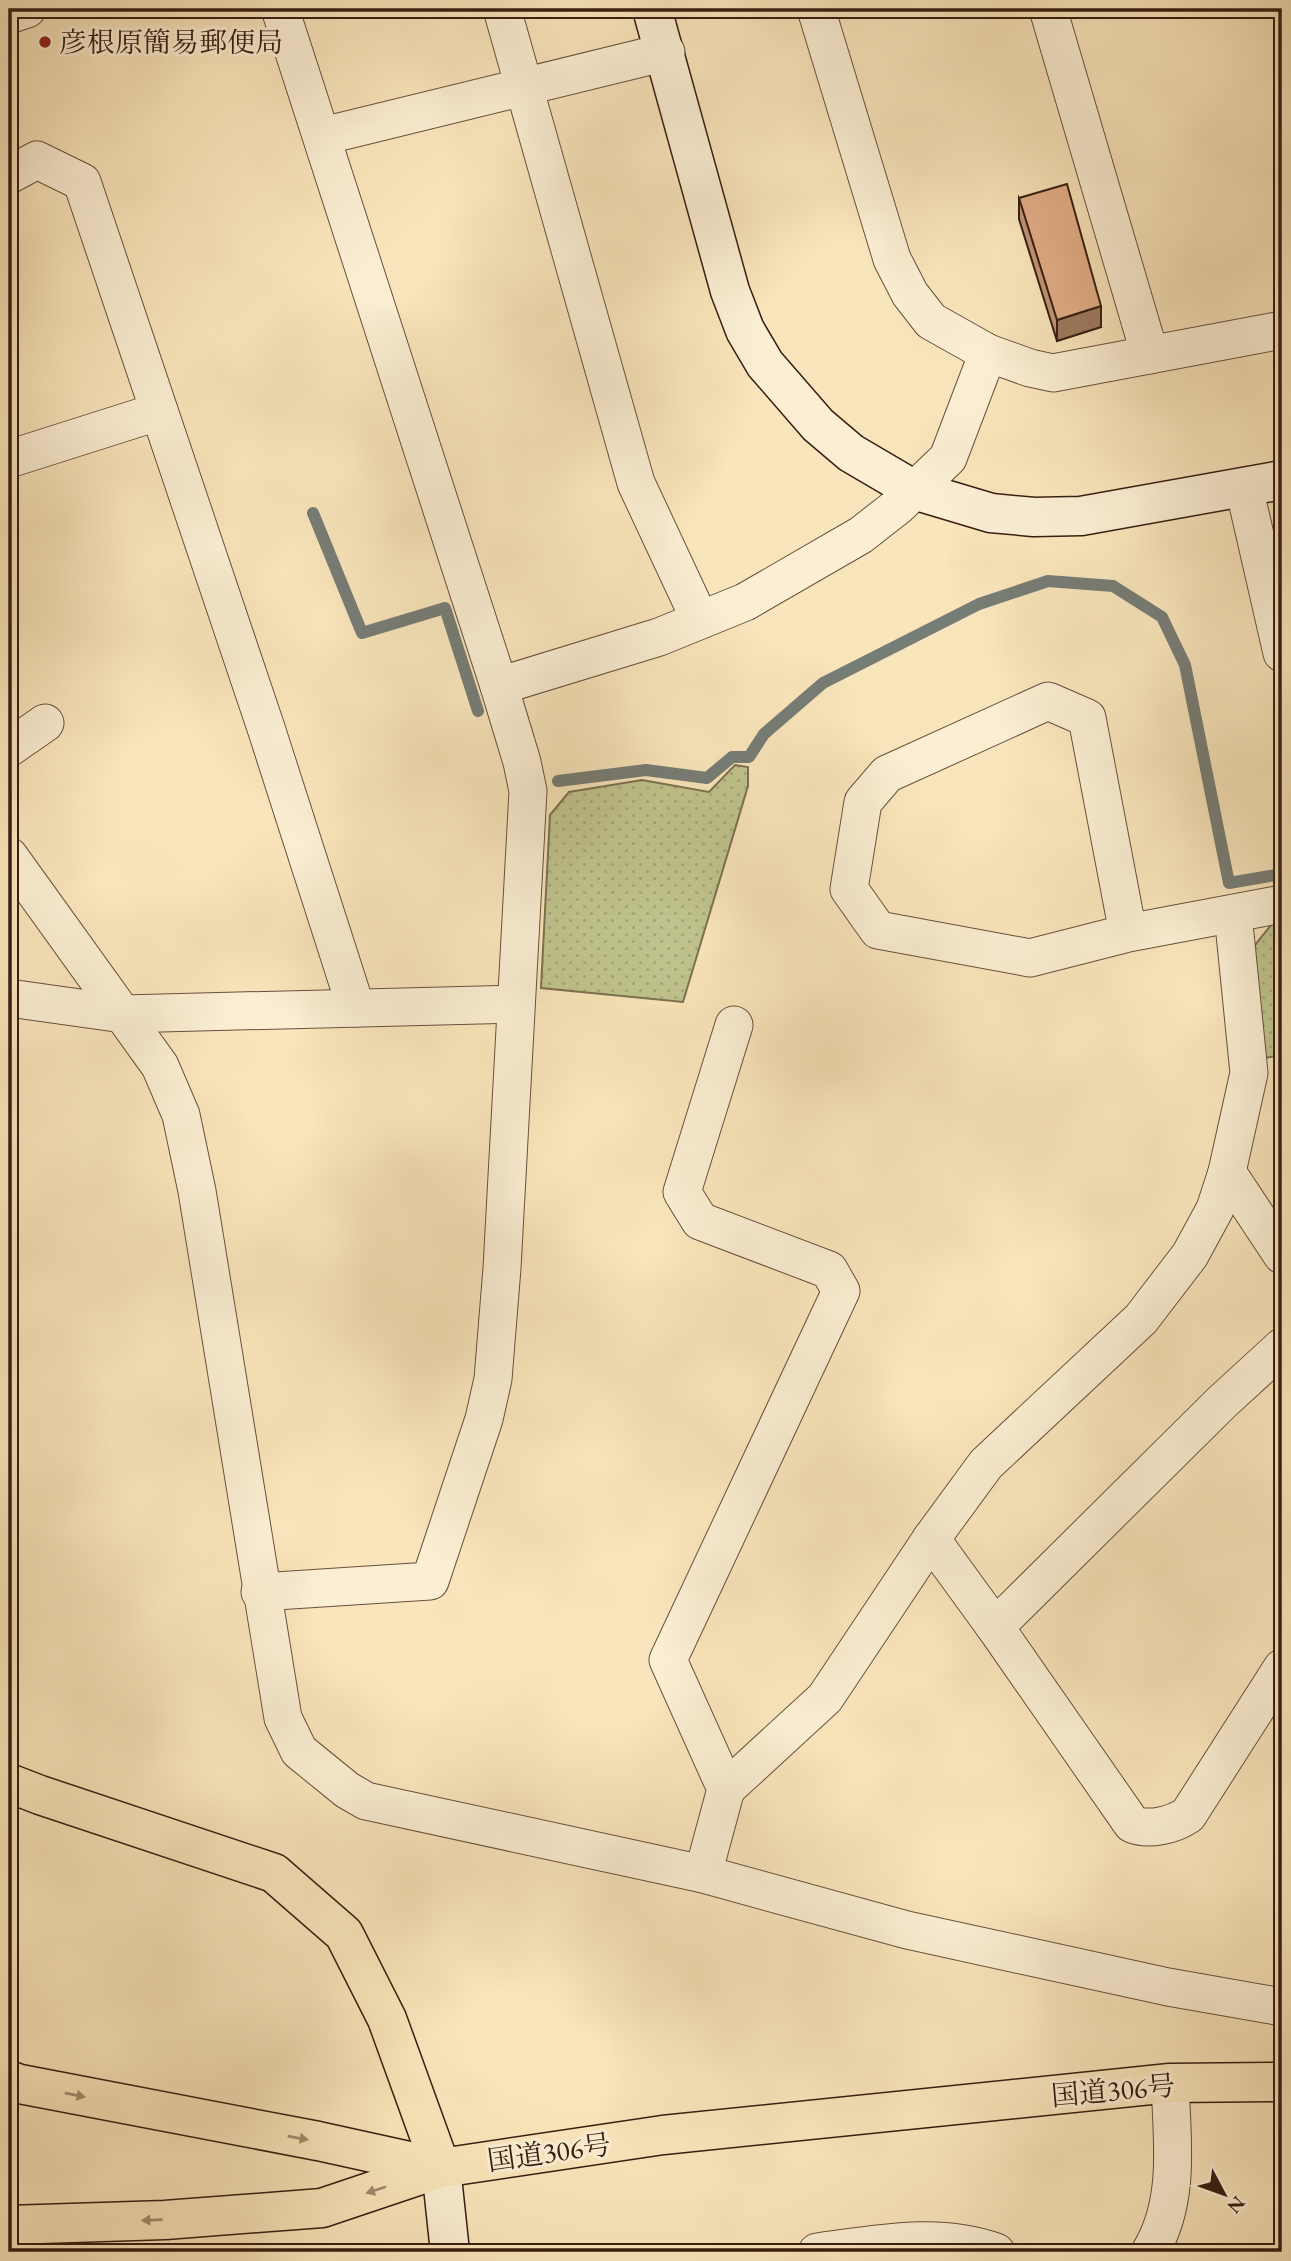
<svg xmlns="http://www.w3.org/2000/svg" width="1291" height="2261" viewBox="0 0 1291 2261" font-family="'EB Garamond','Noto Serif JP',serif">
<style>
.park{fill:url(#park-dots);stroke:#7c7150;stroke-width:2}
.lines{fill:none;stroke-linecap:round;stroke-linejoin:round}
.stream{stroke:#767d76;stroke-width:12}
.street-casing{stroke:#68503c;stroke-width:39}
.secondary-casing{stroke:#371e12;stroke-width:41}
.highway-casing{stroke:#371e12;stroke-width:41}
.street{stroke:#fbeed3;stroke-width:37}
.secondary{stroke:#fbeed3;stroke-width:38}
.highway{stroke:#f9e5bb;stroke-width:38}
.wall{fill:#c29574;stroke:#371e12;stroke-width:2}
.shaded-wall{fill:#9e795e;stroke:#371e12;stroke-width:2}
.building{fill:#e2ad87;stroke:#371e12;stroke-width:2}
.oneway{fill:#a28b6f}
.poi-dot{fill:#8f2418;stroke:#fbeed3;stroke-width:2.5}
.labels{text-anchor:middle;stroke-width:6;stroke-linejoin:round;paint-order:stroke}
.poi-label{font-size:28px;fill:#371e12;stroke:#fbeed3;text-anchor:start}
.street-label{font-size:28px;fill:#371e12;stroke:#fbeed3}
</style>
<defs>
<pattern id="park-dots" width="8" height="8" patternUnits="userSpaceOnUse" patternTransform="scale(1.75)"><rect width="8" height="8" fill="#c0c48e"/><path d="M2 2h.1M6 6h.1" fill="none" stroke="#a6a879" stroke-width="1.8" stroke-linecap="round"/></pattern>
</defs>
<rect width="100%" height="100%" fill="#f9e5bb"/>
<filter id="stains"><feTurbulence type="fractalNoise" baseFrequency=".00286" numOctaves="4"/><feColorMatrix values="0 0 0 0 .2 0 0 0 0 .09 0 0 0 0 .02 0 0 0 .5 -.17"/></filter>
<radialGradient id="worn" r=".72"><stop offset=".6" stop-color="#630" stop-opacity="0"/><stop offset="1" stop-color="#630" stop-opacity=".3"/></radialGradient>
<g class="park">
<path d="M735 765 748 767V786L683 1002 541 988 550 815 569 792 642 780 709 792Z"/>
<path d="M1282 922V1055L1259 1059 1246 956 1272 924Z"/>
</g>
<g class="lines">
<g class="stream">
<path d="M313 513 362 633 445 608 478 711"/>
<path d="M558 781 646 770 707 778 732 757H749L764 734 823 683 979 604 1048 581 1113 586 1162 617 1185 665 1229 883 1282 874"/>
</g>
<defs>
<g id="street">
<path d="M502 9 636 483 700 620"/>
<path d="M816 9 892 259 910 294 931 321 988 353 1030 368 1053 373 1282 330"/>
<path d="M1048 9 1150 355"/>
<path d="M9 15 27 9"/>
<path d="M323 136 666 52"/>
<path d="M9 175 37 160 82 182 266 728 356 1008"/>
<path d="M9 459 157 412"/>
<path d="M1244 487 1282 653"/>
<path d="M499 686 659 637 745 602 861 535 898 506 948 458 988 353"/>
<path d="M9 748 45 723"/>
<path d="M9 856 160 1066 181 1115 197 1191 283 1718 299 1751 347 1790 366 1801 703 1874 907 1930 1168 1987 1282 2007"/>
<path d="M1128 933 1087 718 1048 701 887 774 863 802 849 889 878 930 1030 958 1128 933 1282 904"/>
<path d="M9 998 123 1014 516 1004"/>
<path d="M1227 1172 1282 1255"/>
<path d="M1282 1347 1221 1403 995 1627 1132 1824C1149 1831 1173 1825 1188 1815L1282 1668"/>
<path d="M931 1539 986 1464 1141 1319 1190 1255 1215 1209 1227 1172 1249 1073 1233 914"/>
<path d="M260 1592 430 1581 484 1419 493 1379 502 1268 528 791 522 762 499 686 280 9"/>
<path d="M726 1789 825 1698 931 1539 995 1627"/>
<path d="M703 1874 726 1789 668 1660 841 1291 829 1270 700 1221 682 1192 734 1025"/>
<path d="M817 2252C877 2244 939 2231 996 2252"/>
<path d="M1150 2252C1181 2201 1172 2140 1170 2083"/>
</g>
<g id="secondary">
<path d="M652 9 730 291 745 330 765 364 818 425 851 453 914 490 991 513 1034 517 1081 516 1282 480"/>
<path d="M441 2168 450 2252"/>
</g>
<g id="highway">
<path d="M9 1783 40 1795 274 1873 344 1934 387 2019 441 2168"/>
<path d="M9 2080 20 2084 318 2141 441 2168"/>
<path d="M9 2225 165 2220 322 2208 441 2168 663 2135 1170 2083 1282 2082"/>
</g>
</defs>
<use href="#street" class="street-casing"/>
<use href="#secondary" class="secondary-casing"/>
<use href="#highway" class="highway-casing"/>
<use href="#street" class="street"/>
<use href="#secondary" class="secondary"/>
<use href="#highway" class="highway"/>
</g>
<path class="wall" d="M1019 198 1101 327 1057 341 1019 219Z"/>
<path class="shaded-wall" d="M1101 306V327L1057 341V320Z"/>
<path class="building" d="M1067 184 1101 306 1057 320 1019 198Z"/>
<defs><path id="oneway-solid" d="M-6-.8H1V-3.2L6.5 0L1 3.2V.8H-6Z" transform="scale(1.75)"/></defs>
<g class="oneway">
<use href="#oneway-solid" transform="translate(75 2095) rotate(11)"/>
<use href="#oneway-solid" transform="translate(298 2138) rotate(10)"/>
<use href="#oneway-solid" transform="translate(376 2190) rotate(162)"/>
<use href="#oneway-solid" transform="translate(152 2220) rotate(178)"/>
</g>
<circle class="poi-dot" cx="45" cy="42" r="7"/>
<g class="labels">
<g class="poi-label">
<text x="59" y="52">彦根原簡易郵便局</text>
</g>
<g class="street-label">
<text transform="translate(1113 2090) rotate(-5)" y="10">国道306号</text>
<text transform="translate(549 2152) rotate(-8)" y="10">国道306号</text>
</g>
</g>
<rect width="1291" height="2261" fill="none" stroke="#f9e5bb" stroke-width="35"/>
<rect x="10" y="10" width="1270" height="2240" fill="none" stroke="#371e12" stroke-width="3.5"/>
<rect x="18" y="18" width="1256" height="2226" fill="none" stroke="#371e12" stroke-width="2"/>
<g transform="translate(1224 2194) rotate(131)" stroke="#fbeed3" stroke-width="5" paint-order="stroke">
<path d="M0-5L12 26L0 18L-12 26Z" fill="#371e12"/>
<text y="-10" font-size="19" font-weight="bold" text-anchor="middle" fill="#371e12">N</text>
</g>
<rect width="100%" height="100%" filter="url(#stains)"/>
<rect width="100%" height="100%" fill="url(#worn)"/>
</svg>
